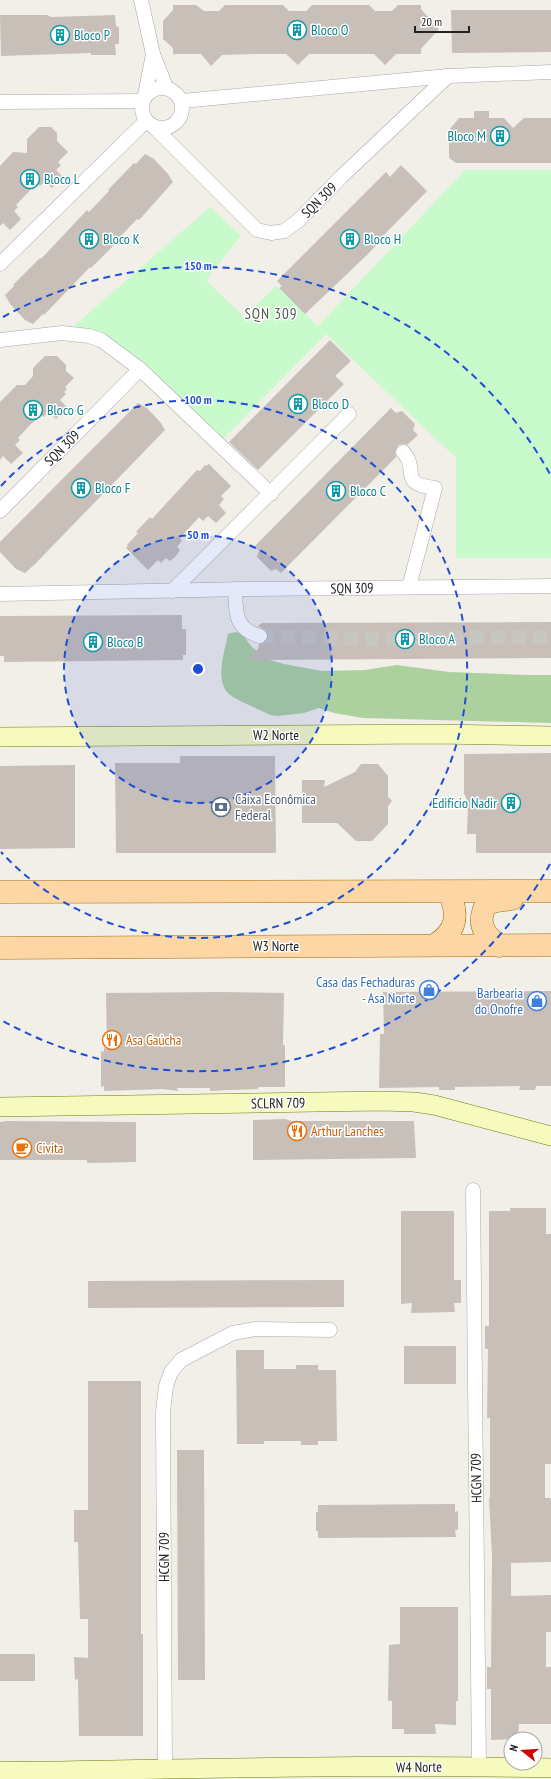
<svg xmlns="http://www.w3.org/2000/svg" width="551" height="1779" viewBox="0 0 551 1779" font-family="'PT Sans Narrow',sans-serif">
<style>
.forest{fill:#add19e}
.park{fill:#c8facc}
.building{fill:#c7bfb8}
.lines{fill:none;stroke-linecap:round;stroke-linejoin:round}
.street-tunnel{stroke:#c8c6c1;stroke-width:14;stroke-dasharray:14 7;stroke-linecap:butt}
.street-casing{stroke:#a9a9a9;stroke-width:15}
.secondary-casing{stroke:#707d05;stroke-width:20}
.primary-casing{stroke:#a06b00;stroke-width:23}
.street{stroke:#fff;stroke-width:14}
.secondary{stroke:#f7fabf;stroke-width:19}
.primary{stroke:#fcd6a4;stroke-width:22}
.ring{fill:none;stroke:#1d4ed8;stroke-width:2;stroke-dasharray:7 5}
.labels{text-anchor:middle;stroke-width:3;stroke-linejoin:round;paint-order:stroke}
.culture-label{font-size:14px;fill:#0d838f;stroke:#fff;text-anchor:start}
.street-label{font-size:14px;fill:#222;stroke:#fff}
.service-label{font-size:14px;fill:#4e5e75;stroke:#fff;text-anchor:start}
.shop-label{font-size:14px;fill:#366cbe;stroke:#fff;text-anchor:end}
.food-label{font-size:14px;fill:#c56008;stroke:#fff;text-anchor:start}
.neighbourhood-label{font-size:15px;letter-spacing:1px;fill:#555;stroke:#fff}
.centre{fill:#1d4ed8;stroke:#fff;stroke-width:2}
.ring-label{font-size:12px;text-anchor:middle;font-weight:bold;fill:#1d4ed8;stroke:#fff;stroke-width:3;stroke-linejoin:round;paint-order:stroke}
</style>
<rect width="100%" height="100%" fill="#f2efe9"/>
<path class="forest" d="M235 632 242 634 252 647 270 660 284 664 322 671 364 670 397 665 449 672 527 675H551V723L363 718 334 713 319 708 304 713 278 716 270 715C259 709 237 701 229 694 214 680 225 651 228 634Z"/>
<path class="park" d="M465 170H551V558H456V458L326 334 219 443 111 342 74 326 210 207 241 236 206 280 244 317 276 286 318 326Z"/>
<g class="building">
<path d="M173 5H196L204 11H219L225 5H283L289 11H306L312 5H369L375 11H392L398 5H421V9L439 29 421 49V54H396L385 65 374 54H309L298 65 286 54H253L222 55 211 66 201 54H173V48L163 39V21L173 10Z"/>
<path d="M451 10H551V52L452 53Z"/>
<path d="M0 15H47L51 17 115 15 116 26 119 27V44H115L116 55H91V53L1 56Z"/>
<path d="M474 111H489V118H504L513 128 524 118H551V163H456L449 158V130L459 118H474Z"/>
<path d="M39 127H51L57 133V141L68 152 58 162 61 165 56 170 63 177 52 188 45 181 40 186 37 183 16 205 18 207 14 211 21 219 10 230 3 223 0 226V166L13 152 27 153V139Z"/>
<path d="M145 154 154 159 168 174 173 182 139 220 137 219 117 240 118 241 91 268 90 267 44 315 43 314 33 324 25 320 10 304 5 295 14 286 13 285 40 258 41 259 87 210 89 212 109 191 108 190 134 163 136 164Z"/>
<path d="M401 165 427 191 382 237 383 238 367 255 305 314 279 288 282 286 277 281 386 172 390 177Z"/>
<path d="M330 340 351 361 335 376 344 384 258 470 229 442Z"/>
<path d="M45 356H57L66 365V371L74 378 65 387 67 389 64 392 66 394 60 400 67 407 56 419 49 412 43 417 41 415 29 426 18 438 20 440 15 445 23 453 11 464 3 456 0 460V402L17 385H25L33 376V368Z"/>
<path d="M138 403 147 408 161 423 165 430 35 564 25 573 16 569 0 552V542Z"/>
<path d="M391 408 396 413 402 411 415 424 413 430 418 435 407 445 403 444 398 445 395 452 396 457 281 573 276 569 271 571 257 557 259 551 254 547Z"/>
<path d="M209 464 231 486 221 496 224 499 219 505 226 513 216 523 208 516 203 521 199 517 180 538 182 541 177 547 180 550 176 556 170 561 166 558 161 563 158 560 148 570 126 548 128 546 127 545 138 533 136 532 150 517 152 519 197 470 200 471 205 465 206 466Z"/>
<path d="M182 615V629H186V655H183V660L4 662V656H0V616Z"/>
<path d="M551 622V658L248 660 258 649 259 644 265 643 268 639 267 631 258 626 259 625 262 623Z"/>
<path d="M551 753V853H476V834H467L468 802 464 793V754Z"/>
<path d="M180 756H275L276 853H116L115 763H180Z"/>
<path d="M361 764H378L388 776V797L392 801 388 806V824L372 841H356L337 823H302V780H325L324 787 355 772Z"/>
<path d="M75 765V848L0 849V766Z"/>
<path d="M551 991V1086H536L535 1090H519L520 1086 455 1087V1090H439V1087L379 1088 380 1034H384L383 992Z"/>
<path d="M219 992 284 993 283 1045H285V1087H258V1089L229 1090 210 1091V1088H177L178 1091 162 1089 104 1091V1086L101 1087V1051L104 1052V1048L107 1049 106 993Z"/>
<path d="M285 1119 292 1121H414L416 1158 253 1160V1120Z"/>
<path d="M7 1121 136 1122V1162L87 1163V1160H0V1122Z"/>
<path d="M510 1208H546V1234H551V1464H545V1498H551V1562L511 1563V1596L551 1595V1632H546V1667H551V1724H519L518 1739 491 1740V1689H487V1667H491L492 1556 489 1498H490V1418H487L488 1349H485V1326H489V1211H510Z"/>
<path d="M401 1211H454V1280H461V1303H454L455 1312 411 1313 412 1303 401 1304Z"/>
<path d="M344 1280V1307L88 1308V1281Z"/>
<rect x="404" y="1346" width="52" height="38"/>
<path d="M236 1350H264V1369H296V1365H318V1370H336L337 1441H318V1445H301V1441H264V1444H237Z"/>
<path d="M88 1381H141V1634H143V1736H79L78 1679 75 1680 74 1657 88 1658V1619H80L78 1542H74V1510H88Z"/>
<path d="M177 1450H204L205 1680H178Z"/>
<path d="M455 1504V1512L458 1511V1530H455L456 1537 318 1538V1531H316V1512H318V1505Z"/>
<path d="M400 1607H458V1701H456V1725L435 1724 436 1734H404V1729H392V1701H388L389 1645 400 1644Z"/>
<rect x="0" y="1654" width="35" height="27"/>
</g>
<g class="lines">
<path class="street-tunnel" d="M260 636 369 639 551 637"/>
<defs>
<g id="street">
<path d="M141 0 153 54 166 87"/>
<circle cx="162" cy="108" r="20"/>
<path d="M145 95 153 54"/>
<path d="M182 101 448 76"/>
<path d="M0 102 142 101"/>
<path d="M154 127 257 230 271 233 284 231 298 221 341 177 448 76 551 72"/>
<path d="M0 264 146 121"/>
<path d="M0 340 62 333 89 336 101 340 140 369 271 494"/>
<path d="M403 452C420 470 397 484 435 488L409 587"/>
<path d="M0 511 140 369"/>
<path d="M235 589C236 612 234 629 260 636"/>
<path d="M172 591 349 414"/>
<path d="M0 594 248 589 551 586"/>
<path d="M473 1190 479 1766"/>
<path d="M165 1769 163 1412 166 1386 171 1372 181 1360 233 1333 256 1329 330 1330"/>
</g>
<g id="secondary">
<path d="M0 737 436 734 551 736"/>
<path d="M0 1107 381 1101 414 1102 434 1105 551 1136"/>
<path d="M0 1771C56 1772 111 1770 166 1769 295 1767 423 1765 551 1768"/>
</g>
<g id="primary">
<path d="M0 892 551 891"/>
<path d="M435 945C457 931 459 915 449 892"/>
<path d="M499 946C488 937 478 928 483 912 484 908 486 904 490 903 497 900 506 900 512 899"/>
<path d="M0 948 551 945"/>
</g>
</defs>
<use href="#street" class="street-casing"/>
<use href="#secondary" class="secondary-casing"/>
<use href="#primary" class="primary-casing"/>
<use href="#street" class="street"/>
<use href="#secondary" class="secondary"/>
<use href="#primary" class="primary"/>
</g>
<circle cx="198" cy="669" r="134" fill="#1d4ed8" fill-opacity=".12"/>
<g class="ring">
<circle cx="198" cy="669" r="134"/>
<path d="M1 486A269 269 0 1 1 1 852"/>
<path d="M550 864A403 403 0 0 1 3 1021M3 317A403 403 0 0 1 550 474"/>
</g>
<defs>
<symbol id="building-ring" viewBox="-11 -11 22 22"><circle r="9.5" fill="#fff" stroke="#0f9aa8" stroke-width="1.5"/><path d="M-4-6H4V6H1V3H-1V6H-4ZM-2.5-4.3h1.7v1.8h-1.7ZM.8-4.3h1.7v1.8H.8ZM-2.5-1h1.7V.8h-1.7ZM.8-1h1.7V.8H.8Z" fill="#0f9aa8"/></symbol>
<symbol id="bank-ring" viewBox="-11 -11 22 22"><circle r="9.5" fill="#fff" stroke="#5c6f8a" stroke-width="1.5"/><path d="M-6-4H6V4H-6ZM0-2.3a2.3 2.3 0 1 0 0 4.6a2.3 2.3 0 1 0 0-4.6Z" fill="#5c6f8a"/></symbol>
<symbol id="shop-ring" viewBox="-11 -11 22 22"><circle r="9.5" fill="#fff" stroke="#3f7fe0" stroke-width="1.5"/><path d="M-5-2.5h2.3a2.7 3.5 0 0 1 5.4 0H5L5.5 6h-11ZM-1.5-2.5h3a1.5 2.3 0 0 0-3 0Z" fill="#3f7fe0"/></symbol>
<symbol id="restaurant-ring" viewBox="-11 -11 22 22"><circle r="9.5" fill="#fff" stroke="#e8710a" stroke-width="1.5"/><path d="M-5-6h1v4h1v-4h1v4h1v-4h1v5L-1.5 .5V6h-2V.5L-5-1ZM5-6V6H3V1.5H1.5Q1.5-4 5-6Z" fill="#e8710a"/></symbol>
<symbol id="cafe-ring" viewBox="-11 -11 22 22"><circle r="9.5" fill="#fff" stroke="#e8710a" stroke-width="1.5"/><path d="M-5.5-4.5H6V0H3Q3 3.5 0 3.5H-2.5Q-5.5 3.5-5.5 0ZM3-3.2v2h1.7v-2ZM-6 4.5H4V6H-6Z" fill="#e8710a"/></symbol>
</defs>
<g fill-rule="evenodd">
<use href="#building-ring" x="286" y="19" width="22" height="22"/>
<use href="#building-ring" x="49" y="24" width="22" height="22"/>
<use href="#building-ring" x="489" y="125" width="22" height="22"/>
<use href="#building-ring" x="19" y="168" width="22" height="22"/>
<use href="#building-ring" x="78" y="228" width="22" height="22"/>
<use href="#building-ring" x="339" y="228" width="22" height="22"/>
<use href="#building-ring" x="287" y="393" width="22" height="22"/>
<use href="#building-ring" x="22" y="399" width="22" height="22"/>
<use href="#building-ring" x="70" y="477" width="22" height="22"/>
<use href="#building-ring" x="325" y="480" width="22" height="22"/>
<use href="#building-ring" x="394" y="628" width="22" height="22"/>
<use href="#building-ring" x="82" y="631" width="22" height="22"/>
<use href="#building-ring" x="500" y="792" width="22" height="22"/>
<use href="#bank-ring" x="210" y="796" width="22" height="22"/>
<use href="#shop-ring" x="418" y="979" width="22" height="22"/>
<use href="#shop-ring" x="526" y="990" width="22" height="22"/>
<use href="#restaurant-ring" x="101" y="1029" width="22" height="22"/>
<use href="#restaurant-ring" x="286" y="1120" width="22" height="22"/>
<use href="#cafe-ring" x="11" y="1137" width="22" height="22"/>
</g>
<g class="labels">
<g class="culture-label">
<text x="311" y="35">Bloco O</text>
<text x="74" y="40">Bloco P</text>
<text x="486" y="141" text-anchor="end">Bloco M</text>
<text x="44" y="184">Bloco L</text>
<text x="103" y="244">Bloco K</text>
<text x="364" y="244">Bloco H</text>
<text x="312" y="409">Bloco D</text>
<text x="47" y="415">Bloco G</text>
<text x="95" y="493">Bloco F</text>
<text x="350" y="496">Bloco C</text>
<text x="419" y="644">Bloco A</text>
<text x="107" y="647">Bloco B</text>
<text x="497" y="808" text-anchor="end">Edifício Nadir</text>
</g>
<g class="street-label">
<text transform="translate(319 200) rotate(-45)" y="5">SQN 309</text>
<text transform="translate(62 448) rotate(-45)" y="5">SQN 309</text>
<text transform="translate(352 588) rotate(-1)" y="5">SQN 309</text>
<text x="276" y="740">W2 Norte</text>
<text x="276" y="951">W3 Norte</text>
<text transform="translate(278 1103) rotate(-1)" y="5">SCLRN 709</text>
<text transform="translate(476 1478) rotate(-91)" y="5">HCGN 709</text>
<text transform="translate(164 1557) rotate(-90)" y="5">HCGN 709</text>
<text transform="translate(419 1767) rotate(-1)" y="5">W4 Norte</text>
</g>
<g class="service-label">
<text x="235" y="804">Caixa Econômica<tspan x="235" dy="16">Federal</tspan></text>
</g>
<g class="shop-label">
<text x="415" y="987">Casa das Fechaduras<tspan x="415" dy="16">- Asa Norte</tspan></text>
<text x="523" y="998">Barbearia<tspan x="523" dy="16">do Onofre</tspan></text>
</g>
<g class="food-label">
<text x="126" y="1045">Asa Gaúcha</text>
<text x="311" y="1136">Arthur Lanches</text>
<text x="36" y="1153">Civita</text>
</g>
<g class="neighbourhood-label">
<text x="271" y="319">SQN 309</text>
</g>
</g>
<circle cx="198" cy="669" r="6" class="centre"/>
<g class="ring-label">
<text x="198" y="270">150 m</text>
<text x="198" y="404">100 m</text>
<text x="198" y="539">50 m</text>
</g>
<g transform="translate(523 1751) rotate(287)"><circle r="19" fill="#ffffff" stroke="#a7a7a7"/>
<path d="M0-3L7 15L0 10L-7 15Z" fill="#d40000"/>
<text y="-6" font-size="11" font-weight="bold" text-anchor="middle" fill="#222222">N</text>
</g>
<path d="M415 26v6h54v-6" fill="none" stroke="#222222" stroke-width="2"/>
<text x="421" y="26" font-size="12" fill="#222222" stroke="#ffffff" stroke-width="3" paint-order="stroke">20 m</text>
</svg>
